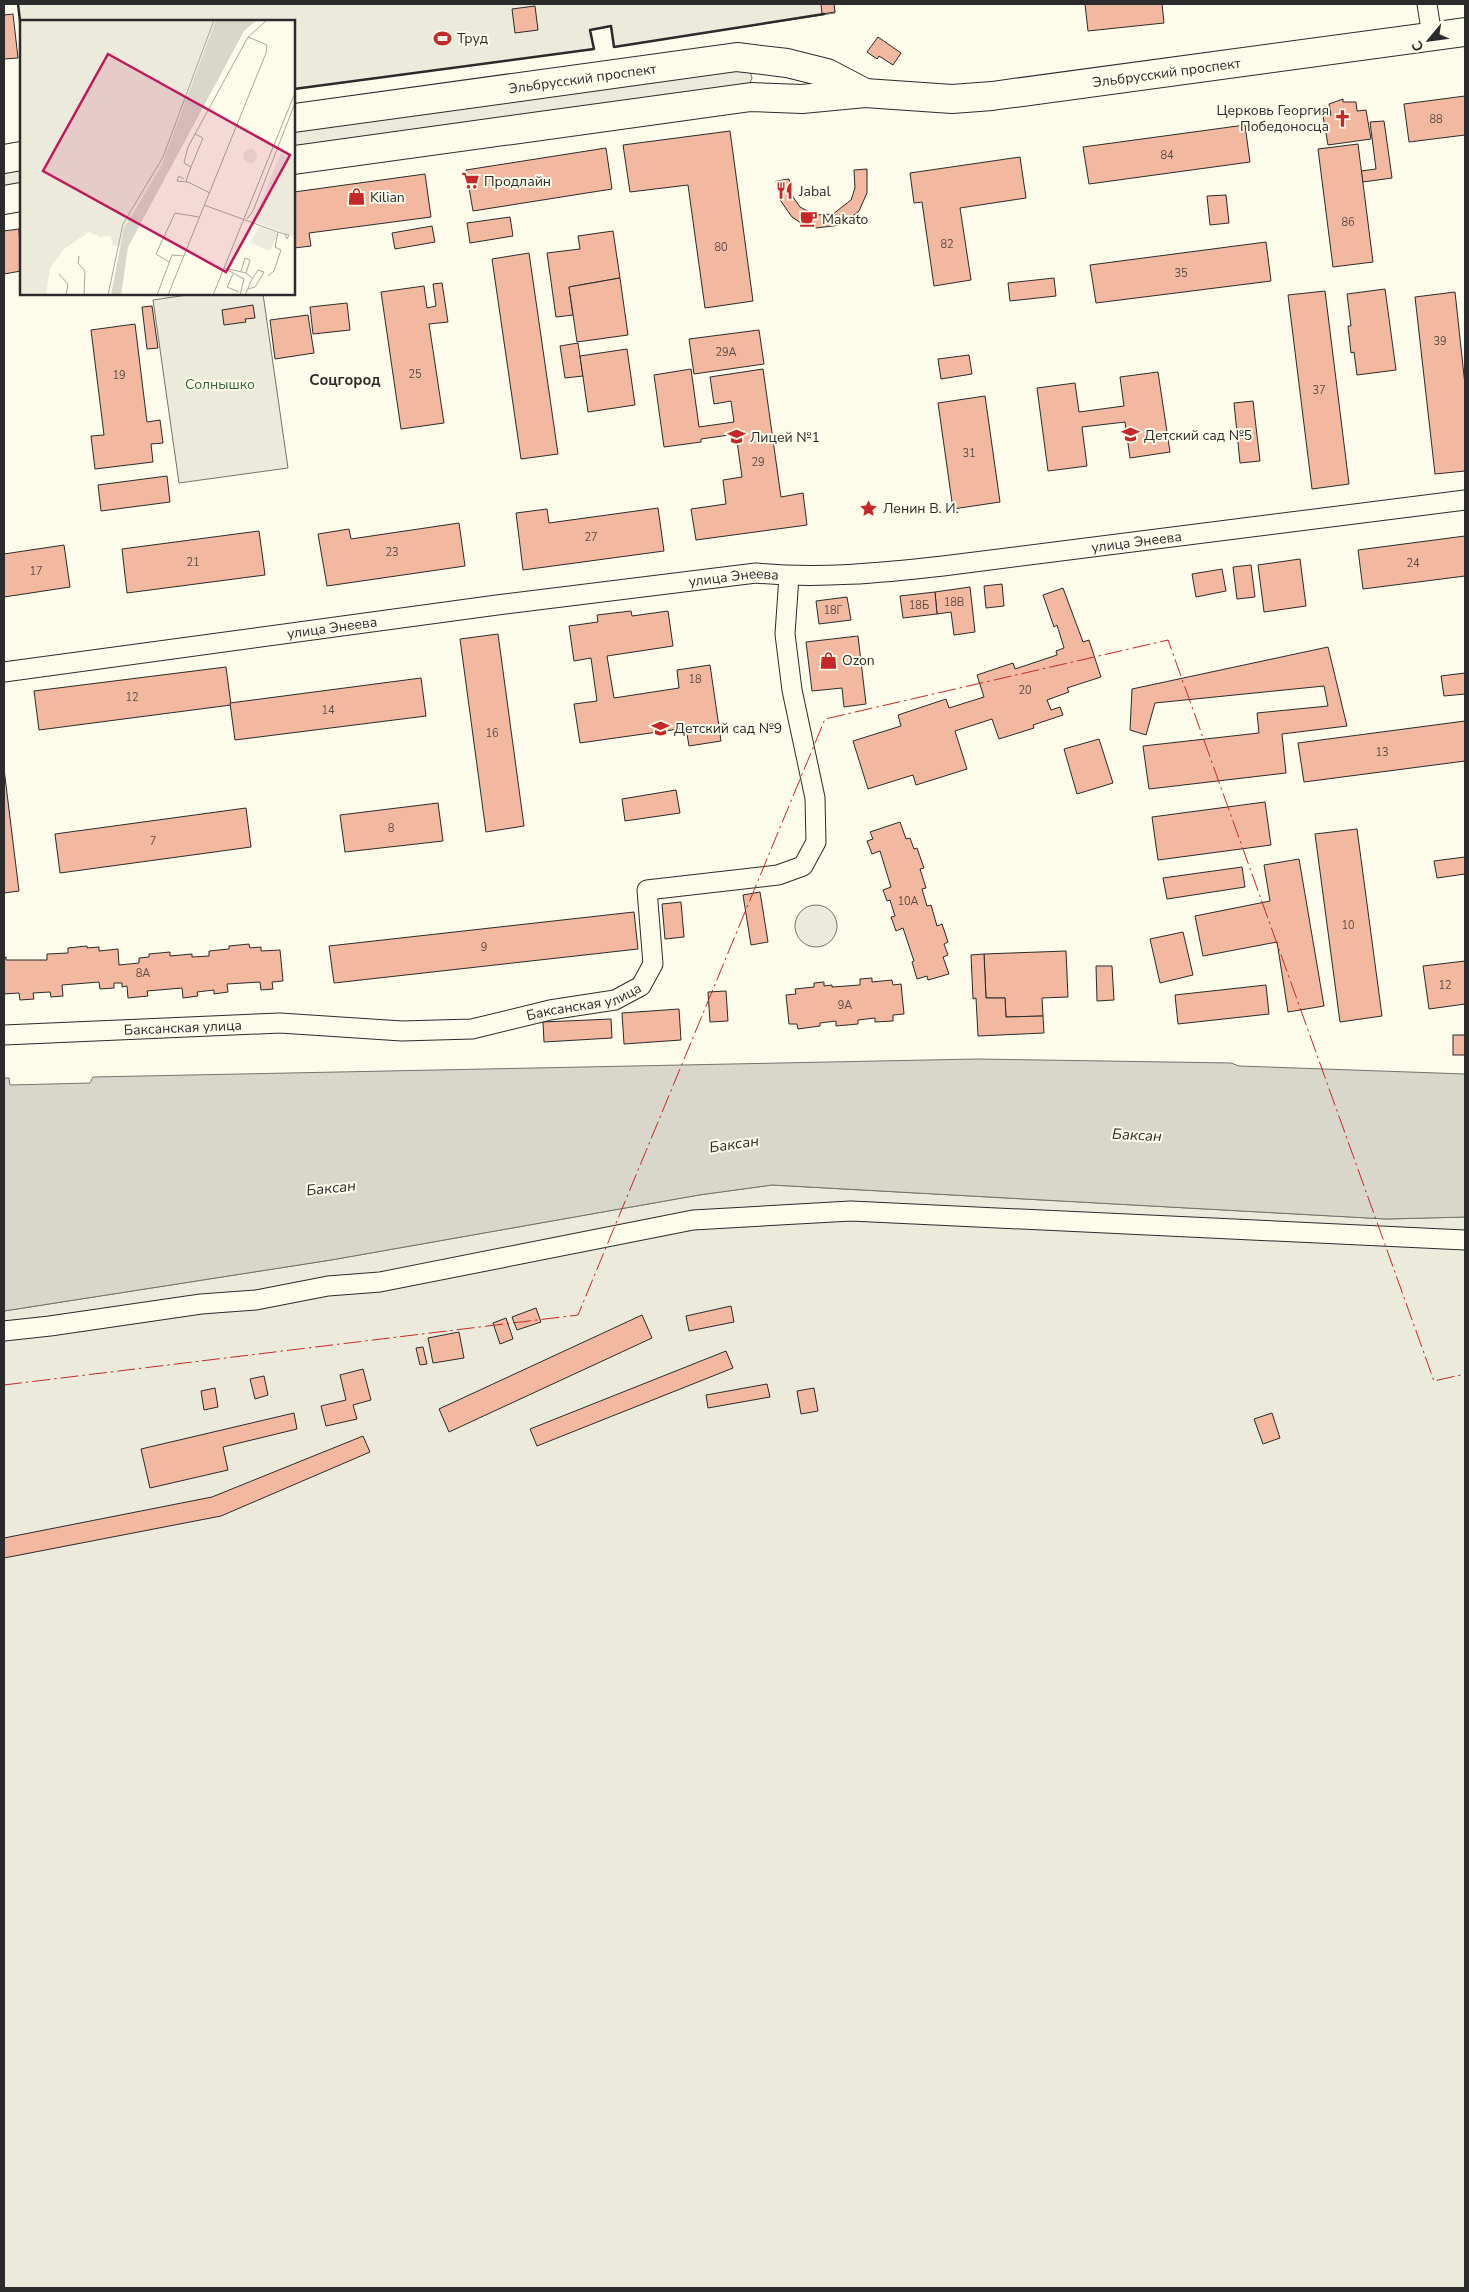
<svg xmlns="http://www.w3.org/2000/svg" width="1469" height="2292" viewBox="0 0 1469 2292" font-family="'Nunito Sans',sans-serif">
<style>
.green{fill:#ecebdb;stroke:#74746e}
.water{fill:#d8d7c9;stroke:#74746e}
.building{fill:#f2b8a0;stroke:#2b2b2b}
.lines{fill:none;stroke-linecap:round;stroke-linejoin:round}
.minor-casing{stroke:#2b2b2b;stroke-width:21}
.primary-casing{stroke:#2b2b2b;stroke-width:30}
.minor{stroke:#fdfbea;stroke-width:19}
.primary{stroke:#fdfbea;stroke-width:28}
.wall{stroke:#2b2b2b;stroke-width:2.5}
.power{stroke:#c62828;stroke-width:1;stroke-dasharray:18 4 2.5 4;stroke-linecap:butt}
.labels{text-anchor:middle;stroke-width:4;stroke-linejoin:round;paint-order:stroke}
.number-label{font-size:11px;fill:#5d4e48}
.poi-label{font-size:14px;fill:#2b2b2b;stroke:#fdfbea;text-anchor:start}
.street-label{font-size:14px;fill:#2b2b2b;stroke:#fdfbea}
.park-label{font-size:14px;fill:#34623c;stroke:#fdfbea}
.neighbourhood-label{font-size:15px;font-weight:bold;fill:#2b2b2b;stroke:#fdfbea}
.water-label{font-size:15px;font-style:italic;fill:#2b2b2b;stroke:#fdfbea}
.inset-road{fill:none;stroke:#a9a89e;stroke-width:1}
.view{fill:#c2185b;fill-opacity:0.15;stroke:#c2185b;stroke-width:2.5}
.inset-edge{fill:none;stroke:#2b2b2b;stroke-width:2.5}
</style>
<rect width="100%" height="100%" fill="#fdfbea"/>
<g class="green">
<path d="M18 4H834L835 13 614 47 611 26 590 30 594 49 294 89V21H21V29Z"/>
<path d="M738 67 750 71 752 78 750 83 294 150V129Z"/>
<path d="M21 167V188L4 190V169Z"/>
<path d="M194 294H263L288 468 179 483 153 300Z"/>
<circle cx="816" cy="926" r="21"/>
<path d="M772 1185 1386 1219 1465 1217V2288H4V1311L331 1260 699 1195Z"/>
</g>
<path class="water" d="M977 1059 1231 1063 1239 1066 1465 1074V1217L1386 1219 772 1185 699 1195 331 1260 4 1311V1078H9L10 1085 90 1083 93 1077Z"/>
<g class="building">
<path d="M821 4H834L835 12 822 14Z"/>
<path d="M1085 4H1162L1164 23 1088 31Z"/>
<path d="M535 6 538 30 515 33 512 9Z"/>
<path d="M13 14 18 58 4 59V15Z"/>
<path d="M878 37 901 53 893 65 879 56 877 59 867 52Z"/>
<path d="M1465 96V135L1409 142 1404 104Z"/>
<path d="M1343 99V102H1356L1357 111 1366 110 1371 139 1328 145 1323 116 1331 115 1329 104Z"/>
<path d="M1384 121 1392 178 1363 182 1361 171 1376 169 1370 122Z"/>
<path d="M1245 125 1250 162 1089 184 1083 147Z"/>
<path d="M730 131 753 301 705 308 688 185 630 192 623 145Z"/>
<path d="M1358 144 1373 262 1333 267 1318 149Z"/>
<path d="M606 148 612 189 473 211 466 170Z"/>
<path d="M1020 157 1026 198 960 208 971 280 934 286 922 202 914 203 910 173Z"/>
<path d="M867 169V193L859 211 841 225 816 228 801 223 792 217 780 200 776 181 789 179 793 197 800 207 815 215 833 214 851 200 855 188 854 170Z"/>
<path d="M425 174 431 217 309 233 311 246 294 248V192Z"/>
<path d="M1226 195 1229 223 1210 225 1207 196Z"/>
<path d="M510 217 513 236 470 243 467 223Z"/>
<path d="M432 226 435 242 395 249 392 233Z"/>
<path d="M19 229 21 271 4 274V231Z"/>
<path d="M613 231 620 278 569 287 573 315 556 317 547 253 580 249 578 236Z"/>
<path d="M1266 242 1271 281 1096 303 1090 265Z"/>
<path d="M529 253 558 454 521 459 492 259Z"/>
<path d="M620 278 628 335 577 342 569 287Z"/>
<path d="M1054 278 1056 296 1010 301 1008 283Z"/>
<path d="M442 283 448 322 429 324 444 423 401 429 381 292 424 286 427 308 436 306 433 284Z"/>
<path d="M1385 289 1396 370 1357 375 1354 352 1351 353 1348 326H1351L1347 294Z"/>
<path d="M1325 291 1349 484 1312 489 1288 295Z"/>
<path d="M1455 292 1465 385V471L1435 474 1415 297Z"/>
<path d="M347 303 350 330 313 334 310 307Z"/>
<path d="M253 305 255 318 245 319 246 322 224 325 222 310Z"/>
<path d="M152 306 158 348 147 349 142 307Z"/>
<path d="M308 315 314 353 275 359 270 320Z"/>
<path d="M135 324 147 422 160 420 163 443 151 444 153 462 95 469 91 436 104 435 91 330Z"/>
<path d="M759 330 764 364 694 374 689 339Z"/>
<path d="M578 343 583 376 565 378 560 346Z"/>
<path d="M627 349 635 405 588 412 580 356Z"/>
<path d="M969 355 972 374 941 379 938 359Z"/>
<path d="M691 369 699 427 734 422 731 401 714 404 710 377 763 369 781 497 803 493 807 525 696 540 691 509 726 504 723 480 742 477 736 434 701 439V442L664 447 654 375Z"/>
<path d="M1158 372 1170 452 1130 458 1125 422 1082 427 1087 466 1048 471 1037 388 1075 383 1079 412 1124 406 1120 377Z"/>
<path d="M985 396 1000 502 953 509 938 403Z"/>
<path d="M1253 401 1260 461 1240 463 1234 403Z"/>
<path d="M167 476 170 502 101 511 98 485Z"/>
<path d="M658 508 664 551 523 570 516 513 547 509 549 523Z"/>
<path d="M459 523 465 566 327 586 318 534 349 529 351 539Z"/>
<path d="M259 531 265 575 127 593 122 549Z"/>
<path d="M1465 536V576L1363 589 1358 550Z"/>
<path d="M64 545 70 587 4 597V554Z"/>
<path d="M1300 559 1306 606 1264 612 1258 565Z"/>
<path d="M1251 565 1255 597 1237 599 1233 567Z"/>
<path d="M1222 569 1226 591 1196 597 1192 574Z"/>
<path d="M1002 584 1004 606 986 608 984 586Z"/>
<path d="M970 587 975 632 954 635 951 612 937 614 935 592Z"/>
<path d="M1063 588 1083 642 1089 640 1101 677 1067 688 1069 692 1047 700 1051 710 1060 707 1063 715 1033 725 1034 728 999 739 992 719 955 731 967 769 916 785 913 775 868 789 853 741 901 726 898 715 946 699 949 708 984 697 977 675 1013 663 1015 669 1057 655 1056 651 1064 648 1057 625 1054 627 1043 595Z"/>
<path d="M935 592 937 614 903 618 900 596Z"/>
<path d="M847 597 851 620 819 624 816 601Z"/>
<path d="M631 611 632 616 668 611 673 646 607 656 614 698 679 688 677 670 710 665 721 741 689 746 686 728 580 743 574 704 597 701 591 658 574 661 569 626 598 622 597 615Z"/>
<path d="M498 634 524 826 486 832 460 639Z"/>
<path d="M858 636 866 704 844 707 842 688 812 691 806 642Z"/>
<path d="M1328 647 1347 726 1282 734 1286 773 1149 789 1143 746 1259 733 1257 713 1328 706 1324 686 1155 703 1146 735 1130 730 1132 689Z"/>
<path d="M226 667 231 705 39 730 34 691Z"/>
<path d="M1465 673V694L1444 696 1441 676Z"/>
<path d="M421 678 426 716 235 740 230 703Z"/>
<path d="M1465 721V761L1304 782 1298 743Z"/>
<path d="M1099 739 1113 783 1077 794 1064 749Z"/>
<path d="M4 769 19 891 4 893Z"/>
<path d="M676 790 680 813 625 821 622 799Z"/>
<path d="M1265 802 1271 845 1158 860 1152 817Z"/>
<path d="M438 803 443 841 345 852 340 815Z"/>
<path d="M246 808 251 847 60 873 55 834Z"/>
<path d="M900 822 906 839 910 838 914 849 917 848 924 868 920 869 926 888 922 889 927 906 931 905 937 926 942 924 948 942 944 944 948 955 943 957 949 974 928 980 927 976 917 979 912 962 914 961 903 928 896 931 891 917 895 916 890 900 887 901 883 890 891 887 880 851 872 854 867 841 873 839 870 832Z"/>
<path d="M1357 829 1382 1016 1340 1022 1315 834Z"/>
<path d="M1465 857V874L1437 878 1434 861Z"/>
<path d="M1299 859 1324 1006 1288 1012 1277 942 1203 956 1195 916 1270 901 1264 865Z"/>
<path d="M1242 867 1245 887 1167 899 1163 878Z"/>
<path d="M760 892 768 942 751 945 743 895Z"/>
<path d="M681 902 684 937 665 939 662 904Z"/>
<path d="M634 912 638 949 334 983 329 946Z"/>
<path d="M1183 932 1193 975 1160 983 1150 939Z"/>
<path d="M249 944 250 948 261 947V951L280 950 283 981 272 982 273 989 261 990 260 982 227 984 228 992 214 994V990L197 992 198 996 183 998 182 988 147 991 148 996 128 998 127 986 122 987V983H114V988L100 989 99 982 62 985 63 996 51 997 50 992 33 993 34 999 20 1000 19 993 4 994V958L6 957V960H47V954L68 953V948L87 946V948L99 947V951L118 949 119 965 139 963V958L149 957V954L170 952V956L192 954V957L209 956V951L229 949V946Z"/>
<path d="M1066 951 1068 997 1042 998 1043 1016 1006 1017 1005 998H986L984 954Z"/>
<path d="M984 954 986 998H1005L1006 1017 1043 1016 1044 1033 978 1036 976 998 973 999 971 955Z"/>
<path d="M1465 961V1004L1429 1009 1423 966Z"/>
<path d="M1096 966H1112L1114 1000 1097 1001Z"/>
<path d="M872 978V982L892 980 893 985 901 984 904 1014 893 1015V1021L875 1022V1018L858 1020V1024L836 1026V1021L820 1023V1026L798 1029 797 1024H789L786 995 796 994 795 989 814 987V983L824 982V986L832 985V987L860 985V979Z"/>
<path d="M1266 985 1269 1014 1178 1024 1175 995Z"/>
<path d="M726 991 728 1021 710 1022 708 992Z"/>
<path d="M679 1009 681 1040 624 1044 622 1013Z"/>
<path d="M611 1019 612 1038 544 1042 543 1022Z"/>
<rect x="1453" y="1035" width="12" height="20"/>
<path d="M731 1306 734 1322 689 1331 686 1316Z"/>
<path d="M536 1308 541 1322 517 1330 512 1317Z"/>
<path d="M642 1315 652 1338 449 1432 439 1409Z"/>
<path d="M506 1318 513 1339 500 1344 493 1323Z"/>
<path d="M459 1332 464 1358 433 1363 428 1338Z"/>
<path d="M423 1347 427 1364 420 1365 416 1348Z"/>
<path d="M726 1351 733 1368 537 1446 530 1429Z"/>
<path d="M363 1369 371 1400 353 1405 357 1419 326 1426 321 1406 346 1400 340 1375Z"/>
<path d="M264 1376 268 1395 255 1399 250 1379Z"/>
<path d="M767 1384 770 1397 708 1408 706 1395Z"/>
<path d="M215 1388 218 1407 204 1410 201 1391Z"/>
<path d="M814 1388 818 1411 801 1414 797 1391Z"/>
<path d="M294 1413 297 1429 223 1447 228 1470 150 1488 141 1449Z"/>
<path d="M1272 1413 1280 1438 1263 1444 1254 1419Z"/>
<path d="M363 1436 370 1452 221 1516 4 1558V1538L212 1497Z"/>
</g>
<g class="lines">
<defs>
<g id="minor">
<path d="M1427 4 1432 36"/>
<path id="s1" d="M4 672 497 605 756 573C819 579 881 573 943 566L1465 500"/>
<path id="s2" d="M4 1035 280 1023 402 1031 472 1029 550 1010 615 1000 641 986 653 964 647 890 778 875 803 866 816 842 815 798 792 690 785 634 789 576"/>
<path d="M4 1331 50 1326 201 1304 256 1300 328 1286 380 1282 693 1220 851 1211 1465 1240"/>
</g>
<g id="primary">
<path id="s3" d="M294 118 737 57 787 63 827 73 865 93"/>
<path d="M4 159 21 156"/>
<path id="s4" d="M294 160 751 97 802 99 865 93 952 99 992 96 1465 32"/>
<path d="M4 200 21 197"/>
</g>
</defs>
<use href="#minor" class="minor-casing"/>
<use href="#primary" class="primary-casing"/>
<use href="#minor" class="minor"/>
<use href="#primary" class="primary"/>
<g class="wall">
<path d="M18 4 21 29"/>
<path d="M294 89 594 49 590 30 611 26 614 47 824 14"/>
</g>
<path class="power" d="M4 1385 578 1315 825 719 1168 640 1434 1381 1465 1374"/>
</g>
<defs>
<symbol id="stadium-bare" viewBox="-9 -9 18 18"><path d="M0-5a6.5 5 0 1 0 0 10a6.5 5 0 1 0 0-10ZM-3.5-1.8h7v3.6h-7Z" fill="#c62828" stroke="#fdfbea" stroke-width="2.5" paint-order="stroke"/></symbol>
<symbol id="church-bare" viewBox="-9 -9 18 18"><path d="M-1.2-6h2.4v3.5h3.3v2.4h-3.3V6h-2.4V-.1h-3.3v-2.4h3.3Z" fill="#c62828" stroke="#fdfbea" stroke-width="2.5" paint-order="stroke"/></symbol>
<symbol id="supermarket-bare" viewBox="-9 -9 18 18"><path d="M-6-5.5h2.5l.6 2H6L4.5 2H-2.5L-4.4-4H-6ZM-1.5 3.2a1.3 1.3 0 1 0 .1 0ZM3 3.2a1.3 1.3 0 1 0 .1 0Z" fill="#c62828" stroke="#fdfbea" stroke-width="2.5" paint-order="stroke"/></symbol>
<symbol id="restaurant-bare" viewBox="-9 -9 18 18"><path d="M-5-6h1v4h1v-4h1v4h1v-4h1v5L-1.5 .5V6h-2V.5L-5-1ZM5-6V6H3V1.5H1.5Q1.5-4 5-6Z" fill="#c62828" stroke="#fdfbea" stroke-width="2.5" paint-order="stroke"/></symbol>
<symbol id="shop-bare" viewBox="-9 -9 18 18"><path d="M-5-2.5h2.3a2.7 3.5 0 0 1 5.4 0H5L5.5 6h-11ZM-1.5-2.5h3a1.5 2.3 0 0 0-3 0Z" fill="#c62828" stroke="#fdfbea" stroke-width="2.5" paint-order="stroke"/></symbol>
<symbol id="cafe-bare" viewBox="-9 -9 18 18"><path d="M-5.5-4.5H6V0H3Q3 3.5 0 3.5H-2.5Q-5.5 3.5-5.5 0ZM3-3.2v2h1.7v-2ZM-6 4.5H4V6H-6Z" fill="#c62828" stroke="#fdfbea" stroke-width="2.5" paint-order="stroke"/></symbol>
<symbol id="school-bare" viewBox="-9 -9 18 18"><path d="M0-5L7-2L0 1L-7-2ZM-4 1L0 2.5L4 1V4Q0 6-4 4Z" fill="#c62828" stroke="#fdfbea" stroke-width="2.5" paint-order="stroke"/></symbol>
<symbol id="sight-bare" viewBox="-9 -9 18 18"><path d="M0-6L1.8-2.2L6-1.7L2.9 1.2L3.7 5.4L0 3.3L-3.7 5.4L-2.9 1.2L-6-1.7L-1.8-2.2Z" fill="#c62828" stroke="#fdfbea" stroke-width="2.5" paint-order="stroke"/></symbol>
</defs>
<g fill-rule="evenodd">
<use href="#stadium-bare" x="430" y="26" width="25" height="25"/>
<use href="#church-bare" x="1330" y="106" width="25" height="25"/>
<use href="#supermarket-bare" x="458" y="168" width="25" height="25"/>
<use href="#restaurant-bare" x="772" y="178" width="25" height="25"/>
<use href="#shop-bare" x="344" y="184" width="25" height="25"/>
<use href="#cafe-bare" x="796" y="206" width="25" height="25"/>
<use href="#school-bare" x="1118" y="422" width="25" height="25"/>
<use href="#school-bare" x="724" y="424" width="25" height="25"/>
<use href="#sight-bare" x="856" y="496" width="25" height="25"/>
<use href="#shop-bare" x="816" y="648" width="25" height="25"/>
<use href="#school-bare" x="648" y="716" width="25" height="25"/>
</g>
<g class="labels">
<g class="number-label">
<text x="1436" y="123">88</text>
<text x="1167" y="159">84</text>
<text x="1348" y="226">86</text>
<text x="947" y="248">82</text>
<text x="721" y="251">80</text>
<text x="1181" y="277">35</text>
<text x="1440" y="345">39</text>
<text x="726" y="356">29А</text>
<text x="415" y="378">25</text>
<text x="119" y="379">19</text>
<text x="1319" y="394">37</text>
<text x="969" y="457">31</text>
<text x="758" y="466">29</text>
<text x="591" y="541">27</text>
<text x="392" y="556">23</text>
<text x="193" y="566">21</text>
<text x="1413" y="567">24</text>
<text x="36" y="575">17</text>
<text x="954" y="606">18В</text>
<text x="919" y="609">18Б</text>
<text x="833" y="614">18Г</text>
<text x="695" y="683">18</text>
<text x="1025" y="694">20</text>
<text x="132" y="701">12</text>
<text x="328" y="714">14</text>
<text x="492" y="737">16</text>
<text x="1382" y="756">13</text>
<text x="391" y="832">8</text>
<text x="153" y="845">7</text>
<text x="908" y="905">10А</text>
<text x="1348" y="929">10</text>
<text x="484" y="951">9</text>
<text x="143" y="977">8А</text>
<text x="1445" y="989">12</text>
<text x="845" y="1009">9А</text>
</g>
<g class="poi-label">
<text x="457" y="43">Труд</text>
<text x="1329" y="115" text-anchor="end">Церковь Георгия<tspan x="1329" dy="16">Победоносца</tspan></text>
<text x="484" y="186">Продлайн</text>
<text x="799" y="196">Jabal</text>
<text x="370" y="202">Kilian</text>
<text x="822" y="224">Мakato</text>
<text x="1144" y="440">Детский сад №5</text>
<text x="750" y="442">Лицей №1</text>
<text x="883" y="513">Ленин В. И.</text>
<text x="842" y="665">Ozon</text>
<text x="674" y="733">Детский сад №9</text>
</g>
<g class="street-label">
<text dy="5" stroke="none"><textPath href="#s4" startOffset="879">Эльбрусский проспект</textPath></text>
<text dy="5" stroke="none"><textPath href="#s3" startOffset="291">Эльбрусский проспект</textPath></text>
<text dy="5" stroke="none"><textPath href="#s1" startOffset="1141">улица Энеева</textPath></text>
<text dy="5" stroke="none"><textPath href="#s1" startOffset="736">улица Энеева</textPath></text>
<text dy="5" stroke="none"><textPath href="#s1" startOffset="331">улица Энеева</textPath></text>
<text dy="5" stroke="none"><textPath href="#s2" startOffset="584">Баксанская улица</textPath></text>
<text dy="5" stroke="none"><textPath href="#s2" startOffset="179">Баксанская улица</textPath></text>
</g>
<g class="park-label">
<text x="220" y="389">Солнышко</text>
</g>
<g class="neighbourhood-label">
<text x="345" y="385">Соцгород</text>
</g>
<g class="water-label">
<text transform="translate(1137 1135) rotate(3)" y="5">Баксан</text>
<text transform="translate(734 1144) rotate(-8)" y="5">Баксан</text>
<text transform="translate(331 1188) rotate(-6)" y="5">Баксан</text>
</g>
</g>
<g transform="translate(20 20)">
<rect width="275" height="275" fill="#fdfbea"/>
<path d="M0 0H196L142 144 112 192 100 226H93L90 216 80 217 69 212 44 229 30 248 26 275H0ZM223 136a7 7 0 1 1 14 0a7 7 0 1 1-14 0ZM261 133 275 139 273 216 233 201ZM239 206 258 213 250 231 231 223Z" fill="#ecebdb"/>
<path d="M196 0H237L224 11 108 227 101 275H91L104 208 142 144Z" fill="#d8d7c9"/>
<path class="inset-road" d="M171 147 183 118 175 114M164 159 159 156 157 161 167 162M190 173 166 161 171 147 164 143 168 127 228 17 247 0M184 185 258 212 255 227 261 230 254 251 248 256M227 199 233 191 275 83M258 212 261 213 269 215 267 219 265 214M59 236 58 243 65 251 64 275M149 242 136 234 155 193 179 197M204 248 224 259 220 275M209 249 226 253 232 258M221 251 225 238 230 240 226 253M39 254 48 264 46 275M213 254 207 267 219 272M88 275 103 204 143 137 194 0M137 275 152 235 164 236M148 275 246 33 247 25 228 17M193 275 275 73M225 275 231 261 238 250 244 252 235 267 228 269"/>
<path class="view" d="M88 34 270 135 206 252 23 151Z"/>
<rect width="275" height="275" class="inset-edge"/>
</g>
<rect width="1469" height="2292" fill="none" stroke="#2b2b2b" stroke-width="10"/>
<g transform="translate(1429 40) rotate(241)" stroke="#fdfbea" stroke-width="4" paint-order="stroke">
<path d="M0-4L9 19L0 12L-9 19Z" fill="#2b2b2b"/>
<text y="-8" font-size="14" font-weight="bold" text-anchor="middle" fill="#2b2b2b">С</text>
</g>
</svg>
